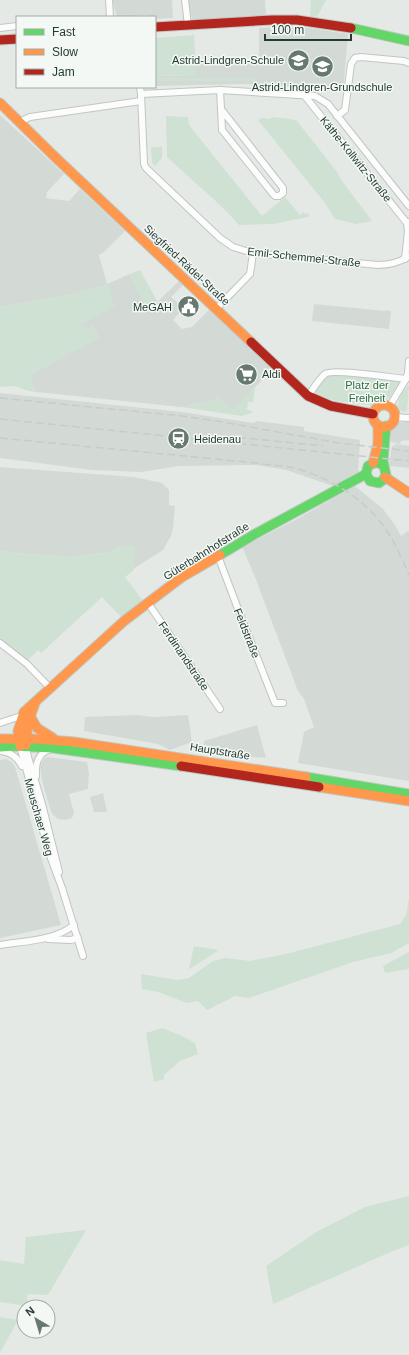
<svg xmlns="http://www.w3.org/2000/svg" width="409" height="1355" viewBox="0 0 409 1355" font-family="Helvetica,sans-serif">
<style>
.built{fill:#d3dad6}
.green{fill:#cfe1d2}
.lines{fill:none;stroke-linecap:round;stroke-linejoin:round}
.street-casing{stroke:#c1c6c3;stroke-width:8}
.fast-casing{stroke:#c0c7c3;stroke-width:11}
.slow-casing{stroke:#c0c7c3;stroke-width:11}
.jam-casing{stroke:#c0c7c3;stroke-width:11}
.street{stroke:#fbfcfb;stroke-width:6}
.fast{stroke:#63d668;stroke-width:9}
.slow{stroke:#ff974d;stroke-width:9}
.jam{stroke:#b3261e;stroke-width:9}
.rail{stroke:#c7cbc9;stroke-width:1.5;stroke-dasharray:8 4;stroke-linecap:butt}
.labels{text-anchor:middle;stroke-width:3;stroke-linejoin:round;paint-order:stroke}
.poi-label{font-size:11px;fill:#243b32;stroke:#f3f8f5;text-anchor:end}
.street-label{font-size:11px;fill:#243b32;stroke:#f3f8f5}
.park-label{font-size:11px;fill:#316f42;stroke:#f3f8f5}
</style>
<rect width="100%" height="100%" fill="#e4e9e6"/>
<g class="built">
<path d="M112 0H172L173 18 155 19V17H148V15L117 17Z"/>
<path d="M187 0H265L266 16 195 21 192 18 189 10Z"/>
<path d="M277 27 309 28 348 34 343 92 282 86 244 84 155 86V76L195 75V65L199 63 226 62 239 63 259 58V28Z"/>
<path d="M0 115 64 174 47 192 46 198 69 201 80 189 125 231 104 252 99 255 107 284 130 274 147 308 155 304 179 281 183 285 171 297 184 308 173 320 182 329 192 327 209 310 272 369 233 411 216 396 217 400 181 407 36 392 30 375 97 338 98 337 93 326 85 331 81 324 114 306 107 285 69 295 0 307Z"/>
<path d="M314 304 385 311V310L391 311 389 329 312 321Z"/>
<path d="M0 393 182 412 253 423 257 421 304 427V431L360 440 358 472 333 486 286 470 256 465 179 466 141 472 92 470 0 458Z"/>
<path d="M402 422H409V440L401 441 400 444 391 442 389 430 398 423Z"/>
<path d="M395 444 409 446V468L389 466 392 446H394Z"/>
<path d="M0 467 134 477 162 483 169 490V505L175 506 173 527 171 536 163 550 133 569 132 555 135 554 116 547 112 552 69 557 14 553 0 550Z"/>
<path d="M355 486 383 509 395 525 401 536 408 531 409 532V781L298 763 304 732 314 727 304 699 298 691 255 577 242 547 299 518Z"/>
<path d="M137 715 154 717 188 715 192 742 170 750 158 744 84 731 85 717Z"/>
<path d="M257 725 266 758 204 753V741Z"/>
<path d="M47 757 87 762 89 773 88 789 69 794 74 813 72 818 65 820 58 819 52 814 43 785 40 767 43 760Z"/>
<path d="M6 759 12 762 15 767 61 925 0 938V760Z"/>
<path d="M103 793 107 812H94L90 797Z"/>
</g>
<g class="green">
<path d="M311 0H326L317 17 310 16Z"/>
<path d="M194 35 196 75 155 76V38Z"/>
<rect x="155" y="78" width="99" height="3"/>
<path d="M166 116 188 117 189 125 262 216 285 197 300 215 303 212 305 214 308 213 309 216 308 217 273 224 239 225C217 200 191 180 167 157Z"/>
<path d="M271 117 291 119 297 121 337 172 342 181 372 221 356 224 335 219 325 203 258 120 262 118 271 119Z"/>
<path d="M151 147H162V158L155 166 152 163Z"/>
<path d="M140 270 157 301 147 308 130 274Z"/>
<path d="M107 285 115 306 81 324 85 330 93 326 98 337 97 338 30 375 36 392 29 391 15 386 0 387V307L69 295Z"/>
<path d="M332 373 397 380 399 383 389 398 379 401 372 405H368L338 401 326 398 316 393 315 390 327 375Z"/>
<path d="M408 386H409L407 411 403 412C392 406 402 393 408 386Z"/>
<path d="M255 387 253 402H248L247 410 252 411V413L242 416 181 407 217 400 216 395 233 411Z"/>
<path d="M133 545 135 548V554L132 555 134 570 125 577 143 601 122 618 102 597 41 653 38 650 28 660 0 638V550L14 553 69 557 112 552 116 547Z"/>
<path d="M409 898V943L391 953 353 962 249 998 235 996 207 1010 198 1001 187 1003 158 992 142 989 141 974 177 980 189 978 213 961 225 958 250 961 290 953 400 924 406 915Z"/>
<path d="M194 946 219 950 188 970 190 965Z"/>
<path d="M409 952V969L385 973 383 966Z"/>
<path d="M162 1028 180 1035 195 1043 198 1054 180 1061 164 1075V1079L154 1082 146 1033Z"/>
<path d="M409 1196V1245L395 1250 273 1304 266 1266 318 1231 365 1207Z"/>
<path d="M86 1230 48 1295 28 1294 26 1306 0 1302V1260L24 1264 26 1237Z"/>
<path d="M0 1317 18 1320 0 1353Z"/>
</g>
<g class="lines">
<defs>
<g id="street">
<path d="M109 0 110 17"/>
<path d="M185 0 188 25"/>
<path d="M0 28 17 26"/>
<path d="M140 87 141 94 144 164 146 168 220 238 233 247 253 253 378 265C390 265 399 263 409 256"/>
<path d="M220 90 221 109"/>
<path d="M141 94 220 90 315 96 328 104 409 206"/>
<path d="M304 95 407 223"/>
<path d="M221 109 283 188V193L279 196H275L273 194 222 130Z"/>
<path d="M337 116 345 110 351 64 355 58 361 57 404 61 409 63"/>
<path d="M19 122 30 117 141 101"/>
<path d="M405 259 408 231 407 223 409 222"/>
<path d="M216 309 250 274 253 253"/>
<path d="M308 396C313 389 319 379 325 374 332 368 393 378 406 379"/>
<path d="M389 407 406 379 408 373 409 361"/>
<path d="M394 417 409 418"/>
<path d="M218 556 238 609 275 703H283"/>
<path d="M148 603 220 709"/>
<path d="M0 643 27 664 50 688"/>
<path d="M0 723 18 717H21"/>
<path d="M20 746 49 853 62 888 83 956"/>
<path d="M26 746 28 757 42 804 59 872"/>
<path d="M0 751C11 752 17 757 22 766"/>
<path d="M36 776C35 763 38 753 51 749"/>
<path d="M48 939 71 940 78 938"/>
<path d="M0 945C25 941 54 941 74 925"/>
</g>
<g id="fast">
<path d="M351 28 409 41"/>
<path d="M383 465 376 462 368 466 366 474 370 481 379 483 383 480 386 475 383 461 386 426"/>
<path d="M220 555 255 534 366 474"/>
<path d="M0 747 14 746 53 748 181 766"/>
<path d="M306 777 409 794"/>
</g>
<g id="slow">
<path d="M0 103 55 157 251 342"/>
<circle cx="384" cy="416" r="11"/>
<path d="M373 463 378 444V425"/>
<path d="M385 477 409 493"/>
<path d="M30 716 37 728 53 738"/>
<path d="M0 739H37L74 742 306 777"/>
<path d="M26 745 28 723 35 703"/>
<path d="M20 746 18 731 24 712 124 621 182 577 220 555"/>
<path d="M319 787 409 801"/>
</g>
<g id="jam">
<path d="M155 27 272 20H297L351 28"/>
<path d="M0 40 17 39"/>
<path d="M251 342 308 396 331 406 373 414"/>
<path d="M181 766 319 787"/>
</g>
</defs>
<use href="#street" class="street-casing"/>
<use href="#fast" class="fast-casing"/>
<use href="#slow" class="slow-casing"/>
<use href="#jam" class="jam-casing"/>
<use href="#street" class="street"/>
<use href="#fast" class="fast"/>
<use href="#slow" class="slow"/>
<use href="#jam" class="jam"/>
<g class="rail">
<path d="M0 398 182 416 217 421 339 443 409 451"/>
<path d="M0 419 409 461"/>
<path d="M226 436 323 446"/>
<path d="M0 438 256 463C267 465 279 465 289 467 327 475 366 499 387 531 396 545 403 561 409 575"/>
</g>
</g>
<defs>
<symbol id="school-disc" viewBox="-11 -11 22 22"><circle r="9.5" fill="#677871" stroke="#f3f8f5"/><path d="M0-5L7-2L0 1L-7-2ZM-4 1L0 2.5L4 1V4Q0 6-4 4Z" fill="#fff"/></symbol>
<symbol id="civic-disc" viewBox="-11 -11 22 22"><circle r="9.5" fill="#677871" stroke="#f3f8f5"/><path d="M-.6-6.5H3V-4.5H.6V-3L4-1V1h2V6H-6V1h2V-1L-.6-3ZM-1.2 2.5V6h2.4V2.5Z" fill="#fff"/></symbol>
<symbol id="supermarket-disc" viewBox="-11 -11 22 22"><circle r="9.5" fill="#677871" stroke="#f3f8f5"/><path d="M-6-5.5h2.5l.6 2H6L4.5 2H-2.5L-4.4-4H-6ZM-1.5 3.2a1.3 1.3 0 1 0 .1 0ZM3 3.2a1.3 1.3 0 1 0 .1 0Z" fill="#fff"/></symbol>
<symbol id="station-disc" viewBox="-11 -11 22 22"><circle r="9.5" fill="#677871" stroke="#f3f8f5"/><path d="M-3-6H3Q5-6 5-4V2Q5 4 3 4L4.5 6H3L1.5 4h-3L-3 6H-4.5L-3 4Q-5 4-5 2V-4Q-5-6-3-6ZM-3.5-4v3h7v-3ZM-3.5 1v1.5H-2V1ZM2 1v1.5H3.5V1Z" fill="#fff"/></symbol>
</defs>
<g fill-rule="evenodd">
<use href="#school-disc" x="286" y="48" width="25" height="25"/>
<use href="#school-disc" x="310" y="54" width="25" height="25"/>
<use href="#civic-disc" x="176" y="294" width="25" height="25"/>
<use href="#supermarket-disc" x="234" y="362" width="25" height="25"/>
<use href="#station-disc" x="166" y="426" width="25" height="25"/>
</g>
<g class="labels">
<g class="poi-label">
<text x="284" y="64">Astrid-Lindgren-Schule</text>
<text x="322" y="91" text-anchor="middle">Astrid-Lindgren-Grundschule</text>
<text x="172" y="311">MeGAH</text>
<text x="262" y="378" text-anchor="start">Aldi</text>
<text x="194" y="443" text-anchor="start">Heidenau</text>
</g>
<g class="street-label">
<text transform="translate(356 159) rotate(51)" y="4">Käthe-Kollwitz-Straße</text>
<text transform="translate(304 257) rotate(6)" y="4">Emil-Schemmel-Straße</text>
<text transform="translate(187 265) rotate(43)" y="4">Siegfried-Rädel-Straße</text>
<text transform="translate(206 551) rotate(-32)" y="4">Güterbahnhofstraße</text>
<text transform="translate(247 633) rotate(68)" y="4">Feldstraße</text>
<text transform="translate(184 656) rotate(56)" y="4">Ferdinandstraße</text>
<text transform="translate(220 751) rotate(9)" y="4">Hauptstraße</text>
<text transform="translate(39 817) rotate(74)" y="4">Meuschaer Weg</text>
</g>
<g class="park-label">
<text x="367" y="389">Platz der<tspan x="367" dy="13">Freiheit</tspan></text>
</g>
</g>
<rect x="16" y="16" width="140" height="72" fill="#f3f8f5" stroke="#a0aca7"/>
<rect x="24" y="29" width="20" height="6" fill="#63d668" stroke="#a0aca7"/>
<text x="52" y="36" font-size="12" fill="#243b32">Fast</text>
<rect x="24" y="49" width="20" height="6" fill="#ff974d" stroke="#a0aca7"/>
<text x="52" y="56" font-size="12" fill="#243b32">Slow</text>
<rect x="24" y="69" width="20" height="6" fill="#b3261e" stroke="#a0aca7"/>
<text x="52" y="76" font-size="12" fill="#243b32">Jam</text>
<g transform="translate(36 1319) rotate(322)"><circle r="19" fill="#f3f8f5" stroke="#a0aca7"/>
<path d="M0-3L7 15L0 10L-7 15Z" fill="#677871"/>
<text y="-6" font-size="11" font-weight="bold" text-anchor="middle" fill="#243b32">N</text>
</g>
<path d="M265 34v6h86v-6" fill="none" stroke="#243b32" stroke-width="2"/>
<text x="271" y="34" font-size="12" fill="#243b32" stroke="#f3f8f5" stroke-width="3" paint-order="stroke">100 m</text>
</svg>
